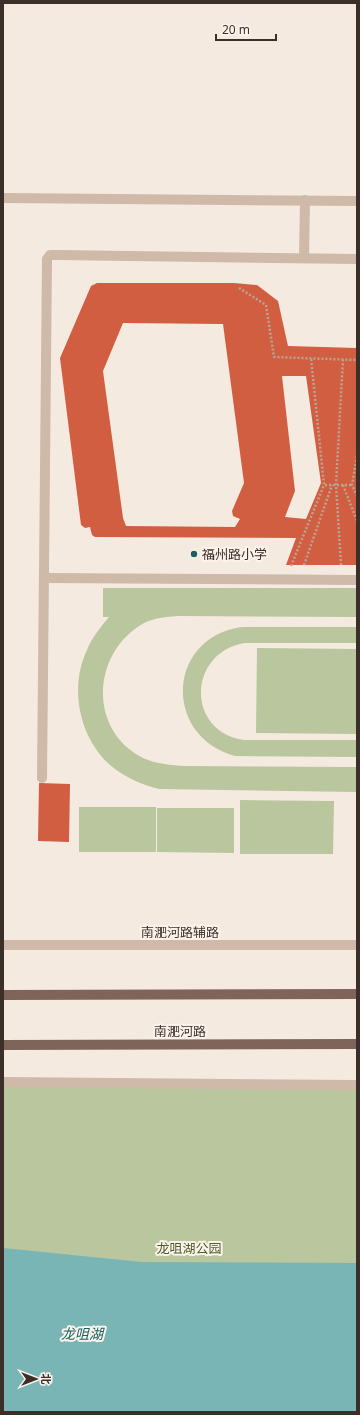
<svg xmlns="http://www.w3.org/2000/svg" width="360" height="1415" viewBox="0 0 360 1415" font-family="'Noto Sans','Noto Sans SC',sans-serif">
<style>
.green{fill:#bac69d}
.water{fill:#7ab5b6}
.building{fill:#d25e41;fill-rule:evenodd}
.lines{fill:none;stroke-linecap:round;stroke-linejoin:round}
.path{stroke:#bba393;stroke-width:2.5;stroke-dasharray:2 2;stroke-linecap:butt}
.service{stroke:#cfb9a9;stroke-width:10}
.tertiary{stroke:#cfb9a9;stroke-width:10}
.primary{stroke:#7f6459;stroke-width:10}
.poi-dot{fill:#1a6062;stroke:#fcf4ec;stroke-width:1.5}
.labels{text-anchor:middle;stroke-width:4;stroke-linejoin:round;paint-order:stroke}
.poi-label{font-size:13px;fill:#3c2e29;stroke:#fcf4ec;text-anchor:start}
.street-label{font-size:13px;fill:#3c2e29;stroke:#fcf4ec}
.park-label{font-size:13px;fill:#4c5d2a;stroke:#fcf4ec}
.water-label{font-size:14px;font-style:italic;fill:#1a6062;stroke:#fcf4ec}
</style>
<rect width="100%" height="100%" fill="#f5eadf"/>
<g class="green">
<path d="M103 588H357V617L177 616C166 617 154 618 144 623 92 652 87 730 143 758 156 764 170 765 185 766L357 767V792L159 789C142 785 124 777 110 765 79 737 69 688 87 650 92 637 101 627 109 617H103Z"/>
<path d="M242 627H357V643H245C188 652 185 731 244 740H357V757L235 756C162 736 167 637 242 627Z"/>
<path d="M257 648 357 649V734L256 733Z"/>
<path d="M240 800 334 801 333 854H240Z"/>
<rect x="79" y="807" width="77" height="45"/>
<path d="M157 808H234V853L157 852Z"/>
<path d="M3 1082 357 1085V1412H3Z"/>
</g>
<path class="water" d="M3 1248 142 1262 357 1263V1412H3Z"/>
<g class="building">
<path d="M97 283H234L257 285 278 301 288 346 357 348V565H286L296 538 95 537 92 535 90 527 85 528 81 525 60 358 91 286ZM123 323 223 324 244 483 232 511 233 516 240 519 235 527 126 526 123 518 103 371ZM282 376H306L321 483 306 519 285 517 295 491Z"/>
<path d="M39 783 70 784 69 842 38 841Z"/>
</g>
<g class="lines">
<g class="path">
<path d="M239 288 266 305 274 357 357 360"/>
<path d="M357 456 352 485 357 496"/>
<path d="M325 485H352"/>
<path d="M343 485 357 521"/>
<path d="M304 565 332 485"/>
<path d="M341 565 336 485 343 359"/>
<path d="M291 566 324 485 311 358"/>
</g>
<g class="service">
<path d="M304 258 305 200"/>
<path d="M44 578 357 580"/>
<path d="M42 778 47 259 50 255H56L357 259"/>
</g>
<g class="tertiary">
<path d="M3 198 357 201"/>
<path d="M3 945H357"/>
<path d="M3 1082 357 1085"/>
</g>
<g class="primary">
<path d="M3 995 357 994"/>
<path d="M3 1045 357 1044"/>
</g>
</g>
<circle class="poi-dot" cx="194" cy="554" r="4"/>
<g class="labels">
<g class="poi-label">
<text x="202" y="559">福州路小学</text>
</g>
<g class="street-label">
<text x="180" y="937">南淝河路辅路</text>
<text x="180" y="1036">南淝河路</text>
</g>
<g class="park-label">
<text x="189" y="1253">龙咀湖公园</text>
</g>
<g class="water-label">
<text x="82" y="1339">龙咀湖</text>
</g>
</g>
<rect width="360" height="1415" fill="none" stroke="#3c2e29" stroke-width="8"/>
<g transform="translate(36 1379) rotate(90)" stroke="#fcf4ec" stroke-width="3" paint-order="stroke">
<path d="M0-3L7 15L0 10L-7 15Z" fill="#3c2e29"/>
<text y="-6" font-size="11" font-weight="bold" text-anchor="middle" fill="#3c2e29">北</text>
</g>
<path d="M216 34v6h60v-6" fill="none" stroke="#3c2e29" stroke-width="2"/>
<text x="222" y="34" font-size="12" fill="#3c2e29" stroke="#fcf4ec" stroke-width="3" paint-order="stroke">20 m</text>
</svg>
